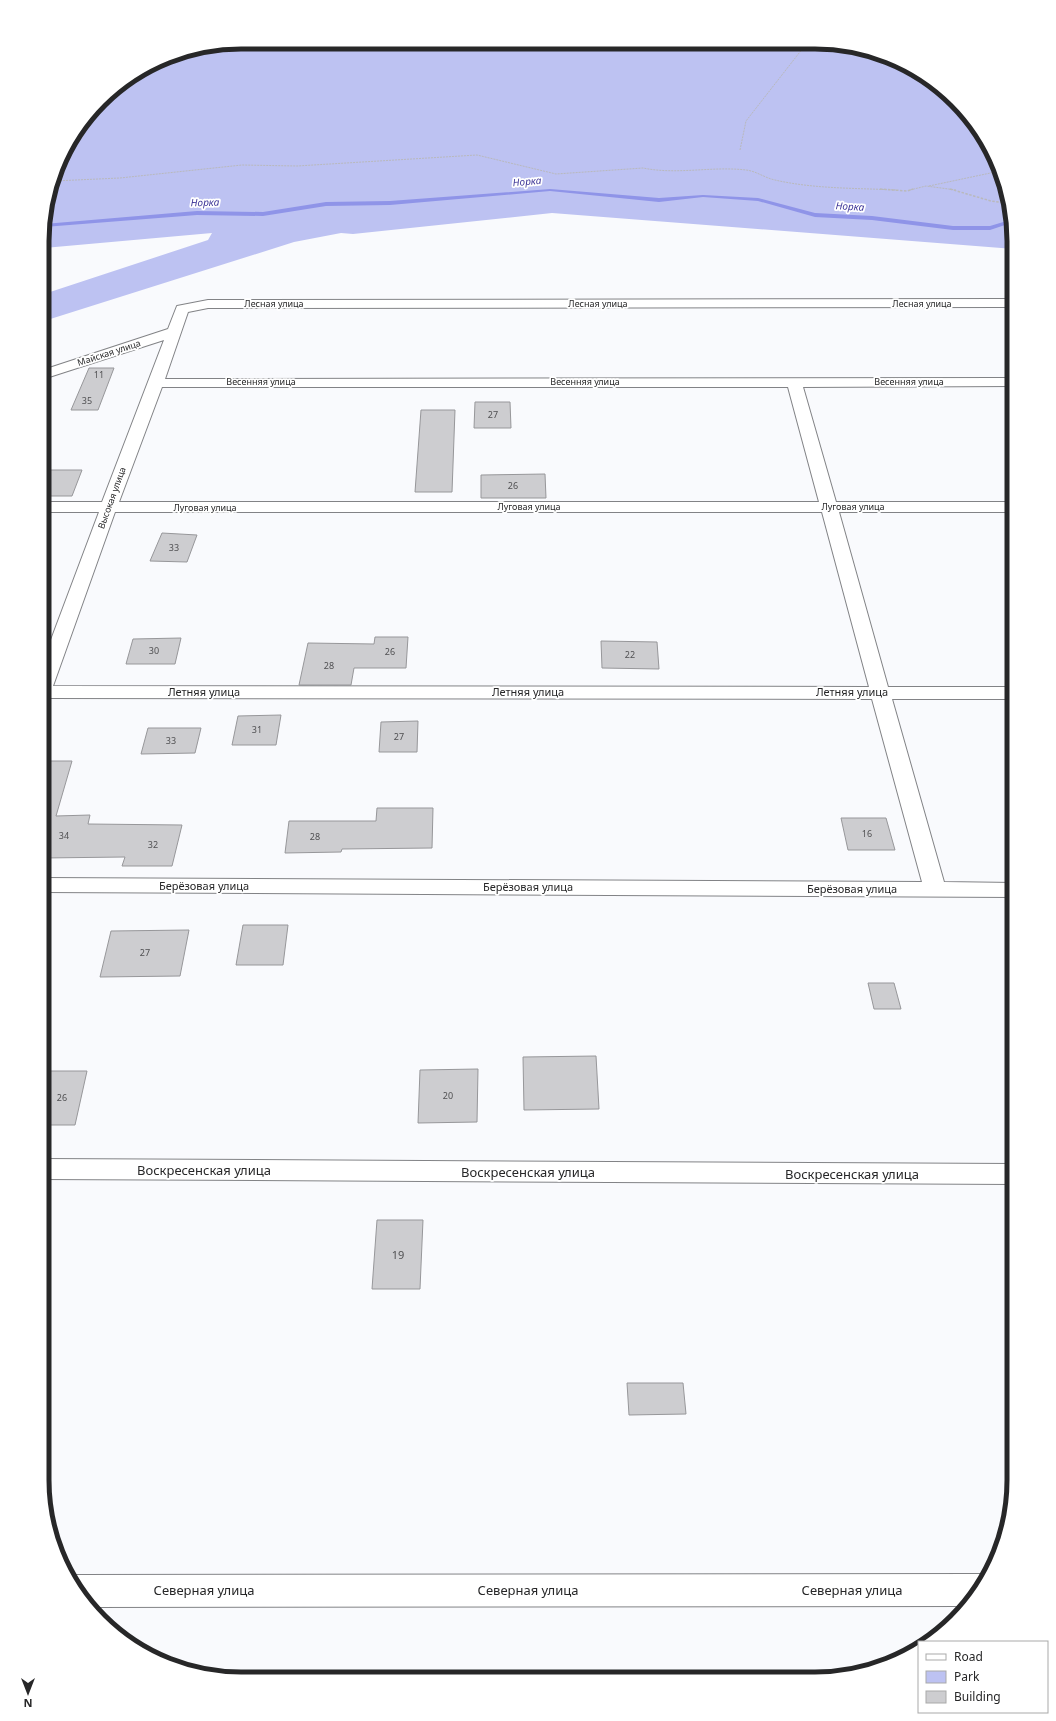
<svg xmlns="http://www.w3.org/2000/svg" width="1056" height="1721" viewBox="0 0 1056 1721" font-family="'Noto Sans',sans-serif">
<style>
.green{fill:#bdc2f2}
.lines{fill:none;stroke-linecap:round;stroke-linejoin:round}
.stream{fill:#8f94e8;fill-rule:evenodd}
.building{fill:#cdcdd0;stroke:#97979a}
.minor-casing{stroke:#828386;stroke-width:2}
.path-far1{stroke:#b9b9bc;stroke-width:1;stroke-dasharray:2 1;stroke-linecap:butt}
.path{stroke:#b9b9bc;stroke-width:1.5;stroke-dasharray:2.5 1.5;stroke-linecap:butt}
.minor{fill:#fff;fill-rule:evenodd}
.labels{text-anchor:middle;stroke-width:3.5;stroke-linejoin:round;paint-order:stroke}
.far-street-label{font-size:9px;fill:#272728;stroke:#fff}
.number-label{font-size:9px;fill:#505052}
.far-water-label{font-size:10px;font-style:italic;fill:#3f3798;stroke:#fff}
.street-label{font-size:11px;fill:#272728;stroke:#fff}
.near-number-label{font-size:11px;fill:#505052}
.near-street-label{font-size:13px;fill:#272728;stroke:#fff}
.rim{fill:none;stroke:#272728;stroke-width:5}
</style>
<rect width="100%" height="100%" fill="#f9fafd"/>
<path class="green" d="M241 42 842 44 892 57 936 83 973 120 999 165 1014 241V249L552 213 353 234 341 233 294 242 44 321V294L208 240 212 233 44 248V215L63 153 109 91 165 57Z"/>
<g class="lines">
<path class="stream" d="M550 189 659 198 703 195 758 198 815 213 872 216 953 226H990L1010 220 1011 223 990 230H953L872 220 815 217 758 201 703 197 659 202 550 191 390 205 326 206 263 216 197 215 44 227V224L197 211 263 212 326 202 390 201Z"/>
</g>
<g class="building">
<path d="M89 368H114L98 410H71Z"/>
<path d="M475 402H510L511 428H474Z"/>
<path d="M421 410H455L452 492H415Z"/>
<path d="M48 470H82L72 496H43V482Z"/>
<path d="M545 474 546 498H481V475Z"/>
<path d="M162 533 197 535 187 562 150 561Z"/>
<path d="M375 637H408L406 668H354L351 685H299L308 643 374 644Z"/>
<path d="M181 638 175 664H126L133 639Z"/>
<path d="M601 641 657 642 659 669 602 668Z"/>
<path d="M281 715 276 745H232L238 716Z"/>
<path d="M418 721 417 752H379L381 722Z"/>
<path d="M148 728H201L195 753 141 754Z"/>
<path d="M43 761H72L56 816 90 815 88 824 182 825 172 866H122L125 857 43 858Z"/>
<path d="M377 808H433L432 848 342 849 341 852 285 853 289 821H376Z"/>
<path d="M841 818H886L895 850H848Z"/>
<path d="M243 925H288L283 965H236Z"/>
<path d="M189 930 180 976 100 977 111 931Z"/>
<path d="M868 983H894L901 1009H874Z"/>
<path d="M596 1056 599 1109 524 1110 523 1057Z"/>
<path d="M478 1069 477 1122 418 1123 420 1070Z"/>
<path d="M43 1071H87L75 1125H42Z"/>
<path d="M377 1220H423L420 1289H372Z"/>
<path d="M627 1383H683L686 1414 629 1415Z"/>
</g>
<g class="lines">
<defs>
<g id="minor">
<path d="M1014 299V307L208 308 188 312 165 379 1014 378V386L803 387 836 502H1014V512H839L888 687H1014V699H892L944 882 1014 883V897L43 892V878L922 882 872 699 43 698V661L99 512H43V502H102L164 340 43 379V370L168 329 177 306 208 300ZM162 387H788L819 502H119ZM115 512H822L869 687 53 686Z"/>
<path d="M42 1159 1014 1164V1184L42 1179Z"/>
<path d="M980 1574 987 1577 969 1606 88 1607 83 1601 70 1578 77 1575Z"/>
</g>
</defs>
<use href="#minor" class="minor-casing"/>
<g class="path-far1">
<path d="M740 150 746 121 803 48 804 44"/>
<path d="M54 181 120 178 242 165 297 166 477 155 556 174 643 168C677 175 712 166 746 170 756 171 765 178 775 180 814 189 856 188 896 190"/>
<path d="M929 186 1000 171"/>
<path d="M910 190 926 186 956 190"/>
</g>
<g class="path">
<path d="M880 189 907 191 913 189"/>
<path d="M950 189 991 201 1007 203"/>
</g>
<use href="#minor" class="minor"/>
</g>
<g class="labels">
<g class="far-street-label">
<text x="274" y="307">Лесная улица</text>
<text x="598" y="307">Лесная улица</text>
<text x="922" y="307">Лесная улица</text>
<text transform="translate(109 353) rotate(-18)" y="3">Майская улица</text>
<text x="261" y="385">Весенняя улица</text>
<text x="585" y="385">Весенняя улица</text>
<text x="909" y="385">Весенняя улица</text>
<text transform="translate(112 498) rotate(-70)" y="3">Высокая улица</text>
<text x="529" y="510">Луговая улица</text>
<text x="853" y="510">Луговая улица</text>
<text x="205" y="511">Луговая улица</text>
</g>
<g class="number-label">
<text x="99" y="378">11</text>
<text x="87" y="404">35</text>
<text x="493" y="418">27</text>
<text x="513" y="489">26</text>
<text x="174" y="551">33</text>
<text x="154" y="654">30</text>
<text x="390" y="655">26</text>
<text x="630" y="658">22</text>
<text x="329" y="669">28</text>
<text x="257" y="733">31</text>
<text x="399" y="740">27</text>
<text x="171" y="744">33</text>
<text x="867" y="837">16</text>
<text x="64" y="839">34</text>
<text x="315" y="840">28</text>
<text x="153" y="848">32</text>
<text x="145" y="956">27</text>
<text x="448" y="1099">20</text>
<text x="62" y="1101">26</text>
</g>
<g class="far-water-label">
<text transform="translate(527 181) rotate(-5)" y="4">Норка</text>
<text transform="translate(205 202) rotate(-1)" y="4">Норка</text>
<text transform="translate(850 206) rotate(3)" y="4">Норка</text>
</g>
<g class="street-label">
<text x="204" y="696">Летняя улица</text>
<text x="528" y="696">Летняя улица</text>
<text x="852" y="696">Летняя улица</text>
<text x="204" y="890">Берёзовая улица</text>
<text x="528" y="891">Берёзовая улица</text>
<text x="852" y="893">Берёзовая улица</text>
</g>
<g class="near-number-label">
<text x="398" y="1259">19</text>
</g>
<g class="near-street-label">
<text x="204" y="1175">Воскресенская улица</text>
<text x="528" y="1177">Воскресенская улица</text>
<text x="852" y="1179">Воскресенская улица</text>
<text x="204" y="1595">Северная улица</text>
<text x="528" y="1595">Северная улица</text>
<text x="852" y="1595">Северная улица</text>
</g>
</g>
<path d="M0 0H1056V1721H0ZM241 49H815A192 192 0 0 1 1007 241V1480A192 192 0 0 1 815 1672H241A192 192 0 0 1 49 1480V241A192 192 0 0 1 241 49Z" fill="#fff" fill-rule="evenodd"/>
<path class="rim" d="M241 49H815A192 192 0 0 1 1007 241V1480A192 192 0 0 1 815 1672H241A192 192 0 0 1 49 1480V241A192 192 0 0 1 241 49Z"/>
<rect x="918" y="1641" width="130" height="72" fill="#ffffff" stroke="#a9a9a9"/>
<rect x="926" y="1654" width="20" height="6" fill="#ffffff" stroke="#a9a9a9"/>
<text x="954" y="1661" font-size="12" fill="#272728">Road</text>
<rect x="926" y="1671" width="20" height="12" fill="#bdc2f2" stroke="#a9a9a9"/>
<text x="954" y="1681" font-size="12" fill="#272728">Park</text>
<rect x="926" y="1691" width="20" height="12" fill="#cdcdd0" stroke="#a9a9a9"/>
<text x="954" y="1701" font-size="12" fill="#272728">Building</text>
<g transform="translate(28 1693) rotate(180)" stroke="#ffffff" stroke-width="3" paint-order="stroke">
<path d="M0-3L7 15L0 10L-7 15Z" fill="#272728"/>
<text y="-6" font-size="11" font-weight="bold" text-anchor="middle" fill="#272728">N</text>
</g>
</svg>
